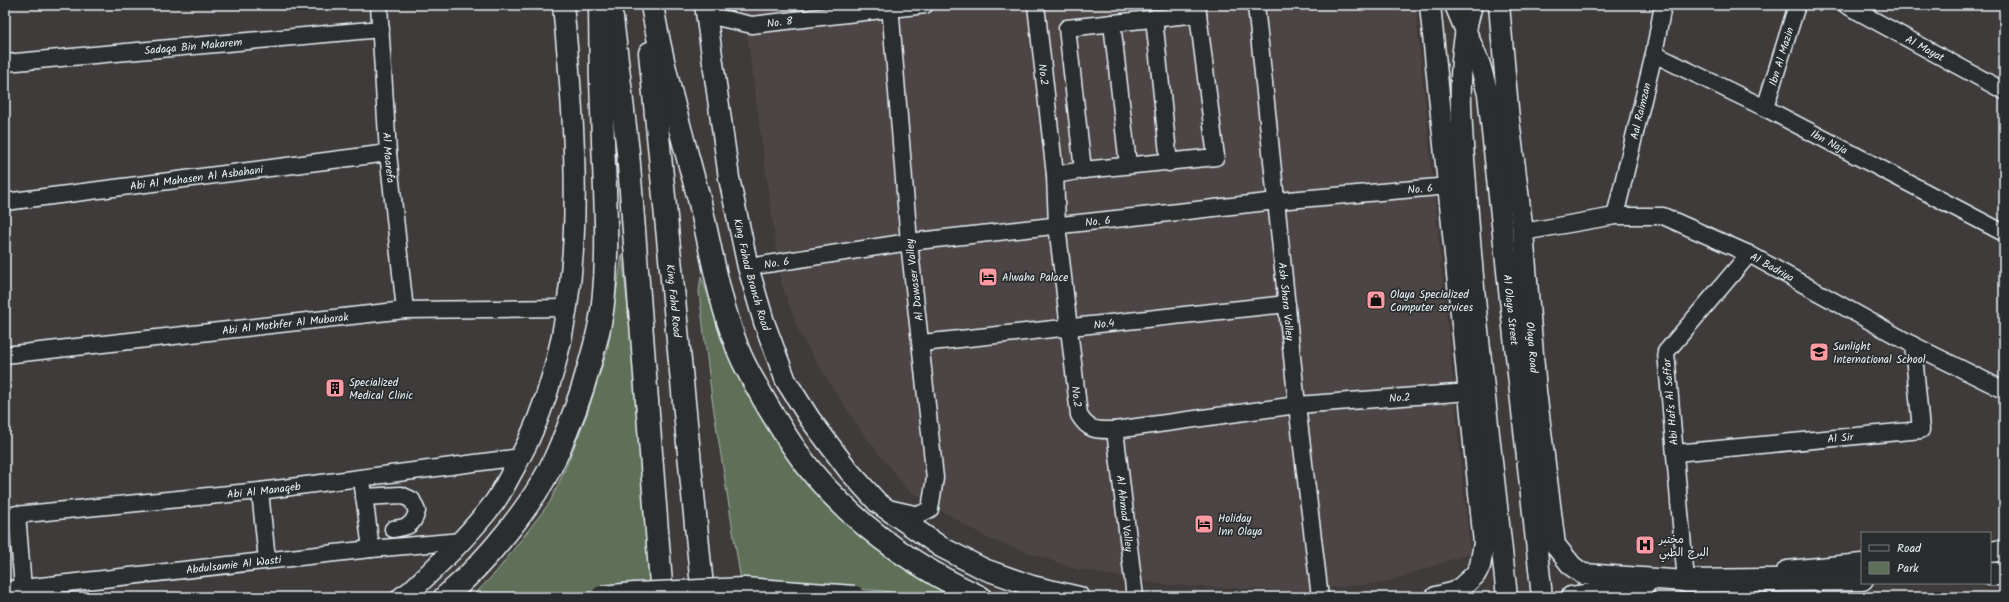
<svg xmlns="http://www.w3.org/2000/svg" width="2009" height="602" viewBox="0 0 2009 602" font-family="Kalam,'Playpen Sans Arabic',sans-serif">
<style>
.built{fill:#4d4544}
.green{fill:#607058;stroke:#a4b0a8}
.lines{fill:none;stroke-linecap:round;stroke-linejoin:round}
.minor-casing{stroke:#e8f1f8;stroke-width:19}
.major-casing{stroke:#e8f1f8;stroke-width:23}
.highway-casing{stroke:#e8f1f8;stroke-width:25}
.minor{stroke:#2a2d2e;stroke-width:16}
.major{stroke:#2a2d2e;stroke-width:20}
.highway{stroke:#2a2d2e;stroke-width:22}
.highway-bridge-casing{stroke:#e8f1f8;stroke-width:25;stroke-linecap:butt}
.highway-bridge{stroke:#2a2d2e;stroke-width:22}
.labels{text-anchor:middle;stroke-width:3.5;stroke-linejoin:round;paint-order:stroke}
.street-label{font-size:11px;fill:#e8f1f8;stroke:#2a2d2e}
.poi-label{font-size:11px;fill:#e8f1f8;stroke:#2a2d2e;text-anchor:start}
</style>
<rect width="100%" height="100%" fill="#3f3b3b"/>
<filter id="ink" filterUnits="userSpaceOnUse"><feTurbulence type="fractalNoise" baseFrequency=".025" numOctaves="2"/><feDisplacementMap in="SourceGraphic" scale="8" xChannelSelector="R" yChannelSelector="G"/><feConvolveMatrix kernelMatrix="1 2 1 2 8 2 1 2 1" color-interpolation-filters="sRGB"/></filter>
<g filter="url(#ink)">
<path class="built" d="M743 5H1415L1470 553 1384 583 1294 591 1169 585 1076 569 987 538 908 490 862 432 822 371 800 334 781 283Z"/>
<g class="green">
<path d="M622 255 658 582 567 597H472L497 571 550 502 566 467 587 414 608 348Z"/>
<path d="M701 276 741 383 767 424 872 542 927 583 958 597H907L885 591 741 581 712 399 699 292Z"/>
</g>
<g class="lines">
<defs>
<g id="minor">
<path id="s1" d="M379 5 388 153 405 310"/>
<path id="s2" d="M1036 5 1055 175 1057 225 1079 415C1089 432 1098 430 1115 430L1297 405 1469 392"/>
<path id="s3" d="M1256 5 1297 405 1320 597"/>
<path id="s4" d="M1846 5 2004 91"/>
<path id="s5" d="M707 15 752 25 925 5"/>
<path d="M1154 18 1169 163"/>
<path d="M1112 23 1128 165"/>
<path id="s6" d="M1654 54 1765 108 2004 233"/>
<path id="s7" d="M5 63 381 29"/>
<path id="s8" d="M1765 108 1797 5"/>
<path d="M1083 170 1216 157 1198 14"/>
<path d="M1055 175 1083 170 1067 28 1198 14 1197 5"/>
<path id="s9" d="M5 202 388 153"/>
<path id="s10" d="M1615 216 1654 54 1663 5"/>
<path id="s11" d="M1523 232 1615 216H1663L1749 254 1913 345 2004 390"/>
<path id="s12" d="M748 267 909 242 1277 201 1449 186"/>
<path id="s13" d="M922 343 1287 304"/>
<path id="s14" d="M5 355 405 310 567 308"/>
<path id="s15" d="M1115 430 1135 597"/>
<path id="s16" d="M1675 453 1921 430 1913 345"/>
<path d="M363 487 371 549"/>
<path d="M260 491 267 560"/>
<path d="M364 497 401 495 412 500 417 511C413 526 408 527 393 529"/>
<path d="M888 508 919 515 930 509 935 478 909 242 890 5"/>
<path d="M17 514 23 588"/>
<path id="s17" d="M5 516 260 491 521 457"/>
<path d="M1686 581 1666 352 1749 254"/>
<path id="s18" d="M5 590 371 549 462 541"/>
</g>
<g id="major">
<path id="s19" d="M705 5 729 178 748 267 764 322 786 381 810 419 849 471 878 503 941 547 984 569 1032 586 1079 597"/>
<path d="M1430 5 1484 543 1480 566 1475 575 1456 592 1436 597"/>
<path id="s20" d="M1455 5 1480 65 1488 94 1542 597"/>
<path d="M1472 5C1453 68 1463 136 1467 200 1476 333 1493 465 1507 597"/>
<path id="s21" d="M1499 5 1509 120 1523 232 1536 391 1555 545 1572 566 1583 574 1686 581"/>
<path d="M1990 552 2004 550"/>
<path d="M1787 571 1862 564"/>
<path d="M402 597 411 591C440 563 469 535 494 503 502 492 508 479 515 467 592 330 578 156 563 5"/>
<path d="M1571 597 1644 587"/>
</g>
<g id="highway">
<path d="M652 5C663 71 682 135 699 199 711 248 718 297 736 344 742 363 754 381 763 398 779 426 796 454 817 478 862 530 919 569 980 597"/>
<path d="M612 18 628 152 662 597"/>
<path id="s22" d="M650 53 703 597"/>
<path d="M1990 574H2004"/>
<path d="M1686 581 1862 579"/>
<path d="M445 597C485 563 536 502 557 454 570 425 581 396 589 366 595 346 601 324 603 303 609 249 605 195 603 140 601 95 600 50 600 5"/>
</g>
</defs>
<use href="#minor" class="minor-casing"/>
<use href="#major" class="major-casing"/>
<use href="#highway" class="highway-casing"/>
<use href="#minor" class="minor"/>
<use href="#major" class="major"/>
<use href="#highway" class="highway"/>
<defs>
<path id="highway-bridge" d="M602 597 635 594 744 589 854 597"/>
</defs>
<use href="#highway-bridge" class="highway-bridge-casing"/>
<use href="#highway-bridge" class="highway-bridge"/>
</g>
</g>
<defs>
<symbol id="hotel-square" viewBox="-11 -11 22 22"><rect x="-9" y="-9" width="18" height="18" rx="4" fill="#ff9aa2" stroke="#2a2d2e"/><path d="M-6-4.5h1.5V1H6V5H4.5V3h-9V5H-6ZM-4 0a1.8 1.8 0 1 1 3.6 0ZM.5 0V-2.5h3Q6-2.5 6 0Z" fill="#111"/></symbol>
<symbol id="shop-square" viewBox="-11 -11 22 22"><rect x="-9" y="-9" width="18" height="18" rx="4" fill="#ff9aa2" stroke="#2a2d2e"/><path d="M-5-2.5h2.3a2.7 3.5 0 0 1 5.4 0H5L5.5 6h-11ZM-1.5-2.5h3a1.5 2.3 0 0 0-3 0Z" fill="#111"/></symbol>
<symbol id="school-square" viewBox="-11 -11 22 22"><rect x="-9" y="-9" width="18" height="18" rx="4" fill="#ff9aa2" stroke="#2a2d2e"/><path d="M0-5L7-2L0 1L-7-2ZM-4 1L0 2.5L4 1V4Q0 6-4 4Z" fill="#111"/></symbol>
<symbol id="building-square" viewBox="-11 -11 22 22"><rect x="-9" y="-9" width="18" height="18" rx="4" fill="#ff9aa2" stroke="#2a2d2e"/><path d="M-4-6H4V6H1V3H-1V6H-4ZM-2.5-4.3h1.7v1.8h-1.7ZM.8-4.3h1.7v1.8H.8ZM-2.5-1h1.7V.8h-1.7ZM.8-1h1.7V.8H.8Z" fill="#111"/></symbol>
<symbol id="hospital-square" viewBox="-11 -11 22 22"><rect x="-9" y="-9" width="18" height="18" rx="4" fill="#ff9aa2" stroke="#2a2d2e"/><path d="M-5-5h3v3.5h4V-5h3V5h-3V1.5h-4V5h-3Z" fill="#111"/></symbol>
</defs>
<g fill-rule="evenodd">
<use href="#hotel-square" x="977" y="266" width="22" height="22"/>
<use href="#shop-square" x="1365" y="289" width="22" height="22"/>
<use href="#school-square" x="1808" y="341" width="22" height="22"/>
<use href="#building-square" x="324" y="377" width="22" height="22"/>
<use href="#hotel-square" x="1193" y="513" width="22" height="22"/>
<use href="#hospital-square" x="1634" y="534" width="22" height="22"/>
</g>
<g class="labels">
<g class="street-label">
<text dy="4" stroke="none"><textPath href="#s5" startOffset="74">No. 8</textPath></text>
<text dy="4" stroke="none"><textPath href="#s7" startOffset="189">Sadaqa Bin Makarem</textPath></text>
<text dy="4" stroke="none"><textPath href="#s4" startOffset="90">Al Mayat</textPath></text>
<text dy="4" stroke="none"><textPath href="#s8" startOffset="54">Ibn Al Mazin</textPath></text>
<text dy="4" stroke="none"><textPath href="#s2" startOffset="70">No.2</textPath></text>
<text dy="4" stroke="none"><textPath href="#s10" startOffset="108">Aal Raimzan</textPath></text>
<text dy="4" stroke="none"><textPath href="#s6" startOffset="196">Ibn Naja</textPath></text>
<text dy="4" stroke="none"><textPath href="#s1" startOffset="153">Al Maarefa</textPath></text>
<text dy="4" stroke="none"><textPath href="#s9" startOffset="193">Abi Al Mahasen Al Asbahani</textPath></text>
<text dy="4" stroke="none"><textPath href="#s12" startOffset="677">No. 6</textPath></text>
<text dy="4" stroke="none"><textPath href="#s12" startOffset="353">No. 6</textPath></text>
<text dy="4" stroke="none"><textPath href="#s12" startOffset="29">No. 6</textPath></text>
<text dy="4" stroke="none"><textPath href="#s11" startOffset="262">Al Badriya</textPath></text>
<text dy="4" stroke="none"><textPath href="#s19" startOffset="274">King Fahad Branch Road</textPath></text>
<text transform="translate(914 280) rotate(-97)" y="4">Al Dawaser Valley</text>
<text dy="4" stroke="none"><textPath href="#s22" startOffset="249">King Fahd Road</textPath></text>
<text dy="4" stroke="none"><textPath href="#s3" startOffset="298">Ash Shara Valley</textPath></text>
<text dy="4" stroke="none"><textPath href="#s20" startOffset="312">Al Olaya Street</textPath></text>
<text dy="4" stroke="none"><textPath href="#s14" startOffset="282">Abi Al Mothfer Al Mubarak</textPath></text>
<text dy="4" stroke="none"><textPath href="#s13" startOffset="183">No.4</textPath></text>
<text dy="4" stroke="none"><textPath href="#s21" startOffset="344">Olaya Road</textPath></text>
<text dy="4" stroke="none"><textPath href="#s2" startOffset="394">No.2</textPath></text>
<text dy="4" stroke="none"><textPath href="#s2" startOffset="741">No.2</textPath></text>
<text transform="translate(1670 402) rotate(-95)" y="4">Abi Hafs Al Saffar</text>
<text dy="4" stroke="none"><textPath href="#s16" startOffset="166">Al Sir</textPath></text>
<text dy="4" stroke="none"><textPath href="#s17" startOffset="260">Abi Al Manaqeb</textPath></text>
<text dy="4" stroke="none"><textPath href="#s15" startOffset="84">Al Ahmad Valley</textPath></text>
<text dy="4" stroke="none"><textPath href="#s18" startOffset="230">Abdulsamie Al Wasti</textPath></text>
</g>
<g class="poi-label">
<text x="1002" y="281">Alwaha Palace</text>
<text x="1390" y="298">Olaya Specialized<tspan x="1390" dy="13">Computer services</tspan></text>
<text x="1833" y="350">Sunlight<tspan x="1833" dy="13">International School</tspan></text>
<text x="349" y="386">Specialized<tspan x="349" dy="13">Medical Clinic</tspan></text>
<text x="1218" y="522">Holiday<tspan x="1218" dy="13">Inn Olaya</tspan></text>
<text x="1659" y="543">مختبر<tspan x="1659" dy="13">البرج الطبي</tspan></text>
</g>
</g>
<rect width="2009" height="602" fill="none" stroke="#2a2d2e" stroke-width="20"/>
<rect x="10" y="10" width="1989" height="582" fill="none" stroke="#e8f1f8" stroke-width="1.5" filter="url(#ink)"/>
<rect x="1861" y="532" width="130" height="52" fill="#2a2d2e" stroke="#767b7f"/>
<rect x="1869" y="545" width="20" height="6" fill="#2a2d2e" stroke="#767b7f"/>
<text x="1897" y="552" font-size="12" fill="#e8f1f8">Road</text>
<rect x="1869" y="562" width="20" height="12" fill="#607058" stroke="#767b7f"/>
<text x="1897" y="572" font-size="12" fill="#e8f1f8">Park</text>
</svg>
